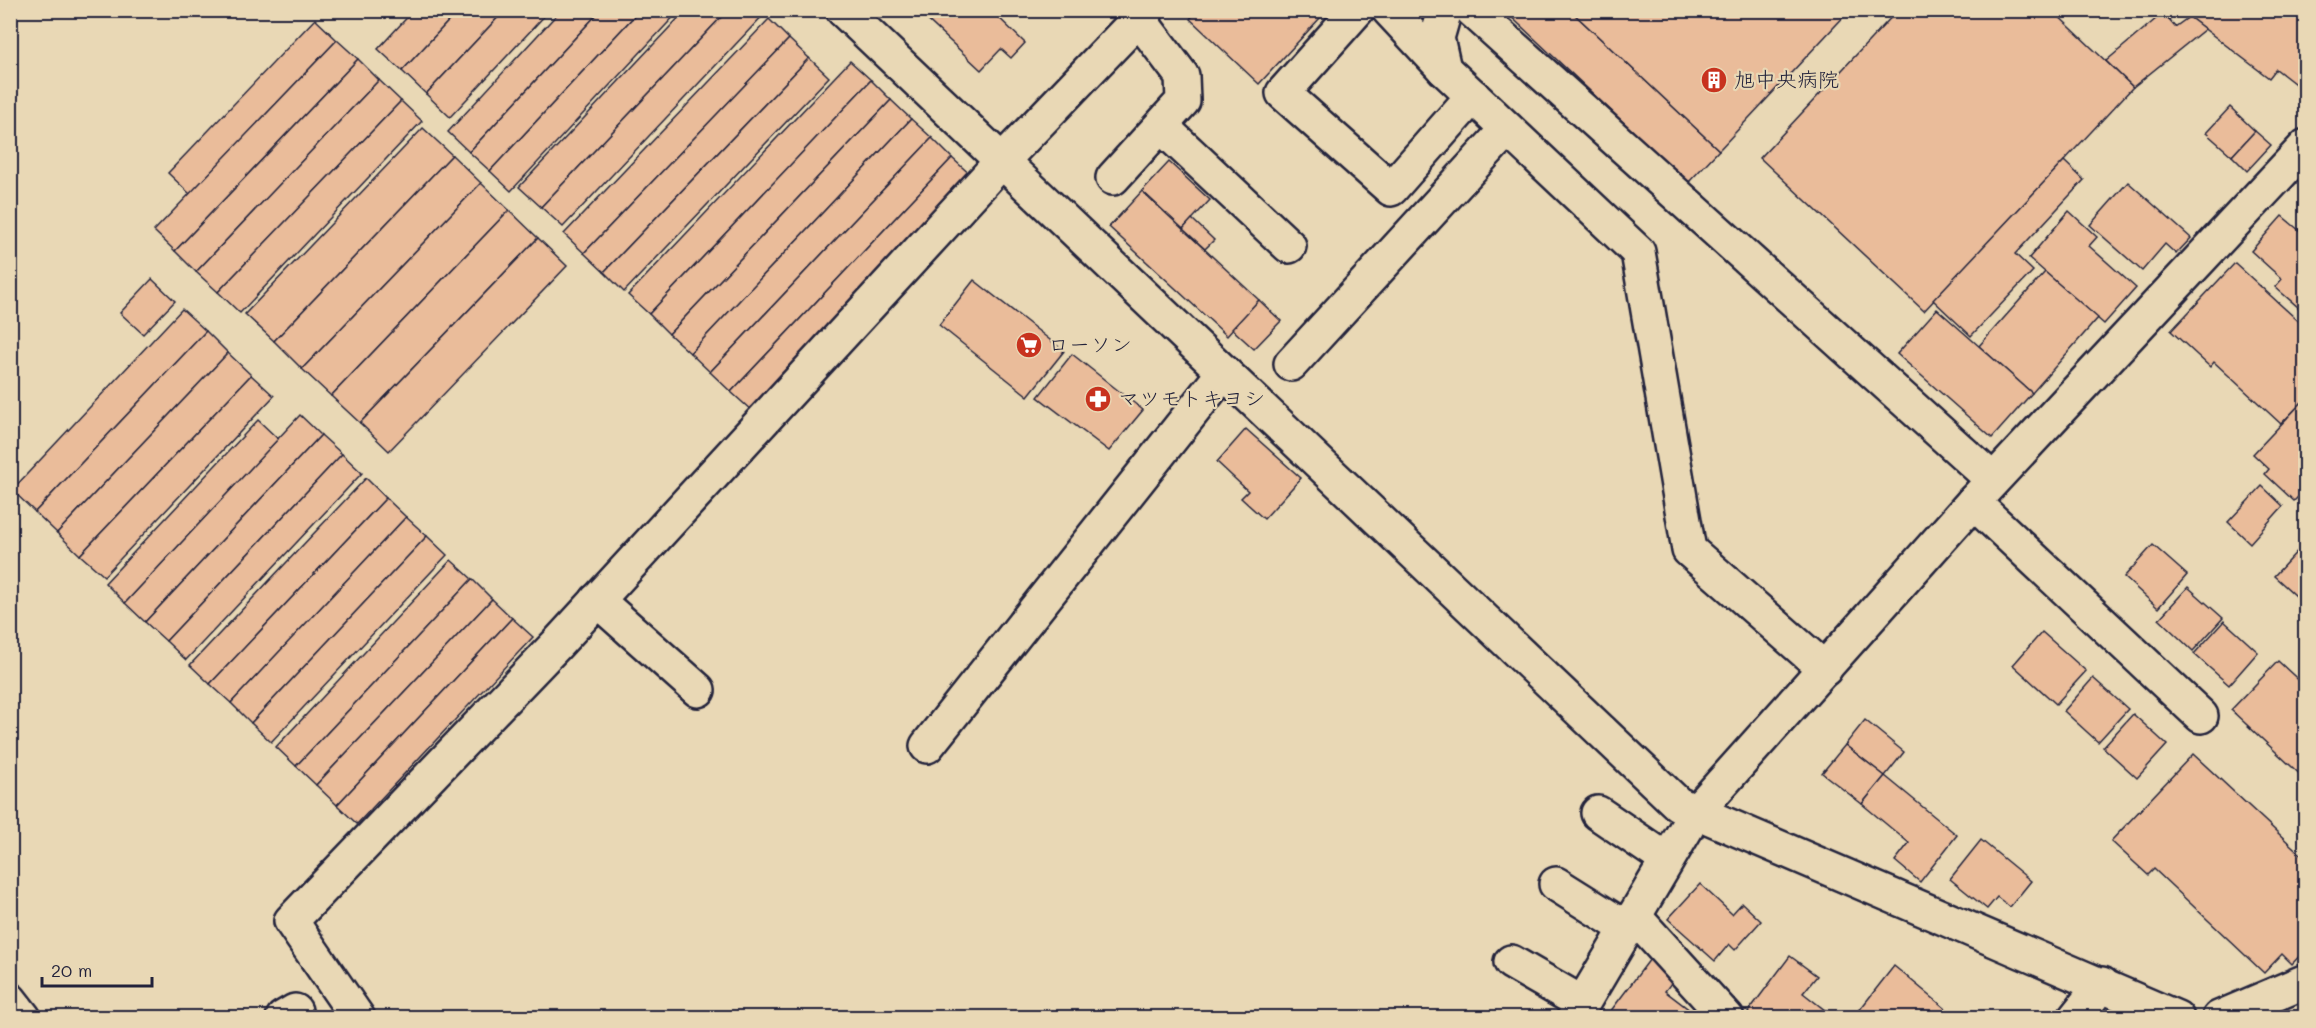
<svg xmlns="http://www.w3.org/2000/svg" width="2316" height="1028" viewBox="0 0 2316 1028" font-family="Mali,'Klee One',sans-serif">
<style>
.building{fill:#eabc9a;stroke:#22223b;stroke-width:1.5}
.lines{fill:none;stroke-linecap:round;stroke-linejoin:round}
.minor-casing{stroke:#22223b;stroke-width:38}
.minor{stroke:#e9d8b5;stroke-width:33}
.labels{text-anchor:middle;stroke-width:4.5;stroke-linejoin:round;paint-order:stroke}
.poi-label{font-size:21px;fill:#22223b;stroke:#e9d8b5;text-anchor:start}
</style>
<rect width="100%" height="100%" fill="#e9d8b5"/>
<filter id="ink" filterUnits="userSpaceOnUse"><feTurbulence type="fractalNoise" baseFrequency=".0167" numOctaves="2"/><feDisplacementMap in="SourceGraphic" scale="12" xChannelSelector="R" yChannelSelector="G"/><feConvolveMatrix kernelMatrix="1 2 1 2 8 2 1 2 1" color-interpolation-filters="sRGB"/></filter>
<g filter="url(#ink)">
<g class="building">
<path d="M414 10H459L402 71 378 49Z"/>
<path d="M459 10H505L426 94 402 71Z"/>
<path d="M505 10H550L450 117 426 94Z"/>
<path d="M561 10H601L469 152 448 132Z"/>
<path d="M601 10H640L490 171 469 152Z"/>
<path d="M640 10H680L511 191 490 171Z"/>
<path d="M686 10H728L541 207 519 187Z"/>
<path d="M728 10H768L563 227 541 207Z"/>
<path d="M920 10H951L953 13 955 10H991L1025 43 1011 58 1001 49 981 70 919 12Z"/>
<path d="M1197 10H1312L1320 18 1259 84 1190 19Z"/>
<path d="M1504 10H1570L1719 150 1688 183Z"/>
<path d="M1570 10H1850L1719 150Z"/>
<path d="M1898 10H2052L2133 87 1924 311 1760 158Z"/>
<path d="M2193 10H2306V86L2303 90 2276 69 2269 78 2189 17Z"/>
<path d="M2163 13 2175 27 2189 17 2205 29 2133 87 2106 61Z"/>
<path d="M315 19 337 40 190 194 168 173Z"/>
<path d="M769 19 789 39 584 253 564 234Z"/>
<path d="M789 39 809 58 604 272 584 253Z"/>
<path d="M337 40 358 59 175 251 154 231Z"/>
<path d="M809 58 829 77 624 292 604 272Z"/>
<path d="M358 59 379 80 196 272 175 251Z"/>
<path d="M850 61 871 80 649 314 628 295Z"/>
<path d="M379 80 401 101 218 292 196 272Z"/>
<path d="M871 80 891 100 669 334 649 314Z"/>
<path d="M891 100 911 119 690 353 669 334Z"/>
<path d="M401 101 422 121 240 313 218 292Z"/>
<path d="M2230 107 2255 131 2232 156 2206 133Z"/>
<path d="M911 119 932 138 710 372 690 353Z"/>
<path d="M423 128 452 155 274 341 245 314Z"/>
<path d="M2255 131 2271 145 2247 171 2232 156Z"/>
<path d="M932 138 952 158 731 392 710 372Z"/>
<path d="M452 155 481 183 302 369 274 341Z"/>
<path d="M952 158 973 177 752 411 731 392Z"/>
<path d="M2064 161 2084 180 2015 254 2033 271 1971 336 1933 300Z"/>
<path d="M1169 162 1210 200 1183 229 1142 191Z"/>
<path d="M2128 182 2191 238 2176 254 2165 244 2142 271 2090 225Z"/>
<path d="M481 183 509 210 331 396 302 369Z"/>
<path d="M1142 191 1259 300 1227 336 1109 227Z"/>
<path d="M509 210 538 238 360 423 331 396Z"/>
<path d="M2069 211 2097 237 2089 246 2136 288 2104 324 2029 258Z"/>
<path d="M2282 216 2306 236V314L2275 287 2282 279 2251 251Z"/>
<path d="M1192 219 1214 240 1205 249 1183 229Z"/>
<path d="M538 238 567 266 389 451 360 423Z"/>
<path d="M2235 263 2306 328V398L2281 424 2214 362 2210 367 2171 331Z"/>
<path d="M2045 272 2098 318 2032 393 1979 346Z"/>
<path d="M152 279 175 301 143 334 120 313Z"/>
<path d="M974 280 1064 351 1028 396 939 325Z"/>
<path d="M1259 300 1281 321 1254 349 1232 329Z"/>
<path d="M182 309 206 331 35 512 12 490Z"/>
<path d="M1937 309 2032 393 1992 438 1897 354Z"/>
<path d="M206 331 228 353 57 533 35 512Z"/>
<path d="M228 353 251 375 80 555 57 533Z"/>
<path d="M1072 354 1143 410 1109 451 1038 397Z"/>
<path d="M251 375 274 396 104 576 80 555Z"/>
<path d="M2306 398V489L2294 501 2265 474 2269 469 2253 454Z"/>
<path d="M300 415 321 435 145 622 125 603Z"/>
<path d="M258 420 278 439 125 603 105 583Z"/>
<path d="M1246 429 1301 478 1264 519 1241 498 1248 491 1217 462Z"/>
<path d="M321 435 342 454 166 641 145 622Z"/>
<path d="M342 454 362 473 186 660 166 641Z"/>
<path d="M366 478 386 498 210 684 190 665Z"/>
<path d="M2262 486 2283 506 2250 543 2228 522Z"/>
<path d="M386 498 406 517 231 703 210 684Z"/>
<path d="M406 517 427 536 251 723 231 703Z"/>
<path d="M427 536 447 555 271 742 251 723Z"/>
<path d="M2306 542V605L2274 576Z"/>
<path d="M2153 545 2187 575 2158 608 2124 577Z"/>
<path d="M451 560 472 579 296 766 276 747Z"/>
<path d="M472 579 492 599 316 785 296 766Z"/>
<path d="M2188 587 2223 618 2193 651 2159 619Z"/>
<path d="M492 599 512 618 337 805 316 785Z"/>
<path d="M512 618 533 637 357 824 337 805Z"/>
<path d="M2224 621 2258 652 2229 685 2194 654Z"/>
<path d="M2042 632 2086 671 2056 704 2013 665Z"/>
<path d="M2278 661 2306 687V780L2231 710Z"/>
<path d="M2093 678 2128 709 2098 742 2064 711Z"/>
<path d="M2133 714 2167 745 2137 778 2103 747Z"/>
<path d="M1865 720 1904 752 1885 776 1845 745Z"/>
<path d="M1845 745 1885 776 1862 804 1822 773Z"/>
<path d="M2193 754 2306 859V949L2292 964 2282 954 2264 973 2154 869 2148 875 2111 841Z"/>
<path d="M1885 776 1957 835 1920 882 1895 861 1909 843 1862 804Z"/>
<path d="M1981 840 2031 881 2010 907 1997 897 1987 909 1950 879Z"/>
<path d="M1700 884 1732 914 1742 903 1761 921 1735 950 1729 944 1715 961 1668 919Z"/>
<path d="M1790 956 1817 976 1803 993 1826 1011 1821 1018H1755L1748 1012Z"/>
<path d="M1650 959 1675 978 1665 991 1691 1011 1686 1018H1617L1610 1012Z"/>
<path d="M1894 966 1957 1018H1865L1858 1012Z"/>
</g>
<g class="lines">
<defs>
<g id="minor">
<path d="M843 10 1678 804 2177 1018"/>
<path d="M1357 10 1283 93 1391 189 1473 96"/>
<path d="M1389 10 1444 69 1638 252 1689 550 1825 669"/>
<path d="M1472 10 1993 480"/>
<path d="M1444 69 1437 38 1445 10"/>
<path d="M1161 126 1289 246"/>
<path d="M1113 178 1183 101 1182 76 1139 19"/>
<path d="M1291 364 1507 129"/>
<path d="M1973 502 2201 716"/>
<path d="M597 600 698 690"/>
<path d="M927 746 1224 372"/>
<path d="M1598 813 1667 860"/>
<path d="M1556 884 1626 928"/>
<path d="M1634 916 1727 1018"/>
<path d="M1511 962 1582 1003"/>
<path d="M10 1000 24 1018"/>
<path d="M283 1018 295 1011"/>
<path d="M358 1018 291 921 558 643 1002 161 1147 10"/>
<path d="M1574 1018 1696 812 1973 502 2306 146"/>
<path d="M2075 1018 2102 984"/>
<path d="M2219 1018 2306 981"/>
</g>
</defs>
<use href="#minor" class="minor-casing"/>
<use href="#minor" class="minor"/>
</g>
</g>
<defs>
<symbol id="building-disc" viewBox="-11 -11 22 22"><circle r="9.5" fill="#c8321e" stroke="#e9d8b5"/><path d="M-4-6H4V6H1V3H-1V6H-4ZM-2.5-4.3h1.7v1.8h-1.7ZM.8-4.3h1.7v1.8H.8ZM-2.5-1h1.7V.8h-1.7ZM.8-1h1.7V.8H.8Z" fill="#fff"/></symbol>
<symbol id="supermarket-disc" viewBox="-11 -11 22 22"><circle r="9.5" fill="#c8321e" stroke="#e9d8b5"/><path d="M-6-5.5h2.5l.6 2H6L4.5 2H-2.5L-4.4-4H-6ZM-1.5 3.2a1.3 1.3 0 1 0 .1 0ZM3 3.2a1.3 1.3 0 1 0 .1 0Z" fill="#fff"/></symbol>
<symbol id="pharmacy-disc" viewBox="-11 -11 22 22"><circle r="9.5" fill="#c8321e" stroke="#e9d8b5"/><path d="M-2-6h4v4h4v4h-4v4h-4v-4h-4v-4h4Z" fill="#fff"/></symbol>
</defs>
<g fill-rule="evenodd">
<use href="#building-disc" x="1699" y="65" width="30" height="30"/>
<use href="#supermarket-disc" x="1014" y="330" width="30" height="30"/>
<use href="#pharmacy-disc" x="1083" y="384" width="30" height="30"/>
</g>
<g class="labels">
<g class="poi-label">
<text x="1734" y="87">旭中央病院</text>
<text x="1048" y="352">ローソン</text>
<text x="1118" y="406">マツモトキヨシ</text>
</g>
</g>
<rect width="2316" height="1028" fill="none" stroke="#e9d8b5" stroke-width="36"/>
<rect x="18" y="18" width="2280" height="992" fill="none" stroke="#22223b" stroke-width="2" filter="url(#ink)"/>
<path d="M42 977v9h110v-9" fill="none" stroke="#22223b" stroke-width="3"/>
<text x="51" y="977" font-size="18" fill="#22223b" stroke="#e9d8b5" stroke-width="4.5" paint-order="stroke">20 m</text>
</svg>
